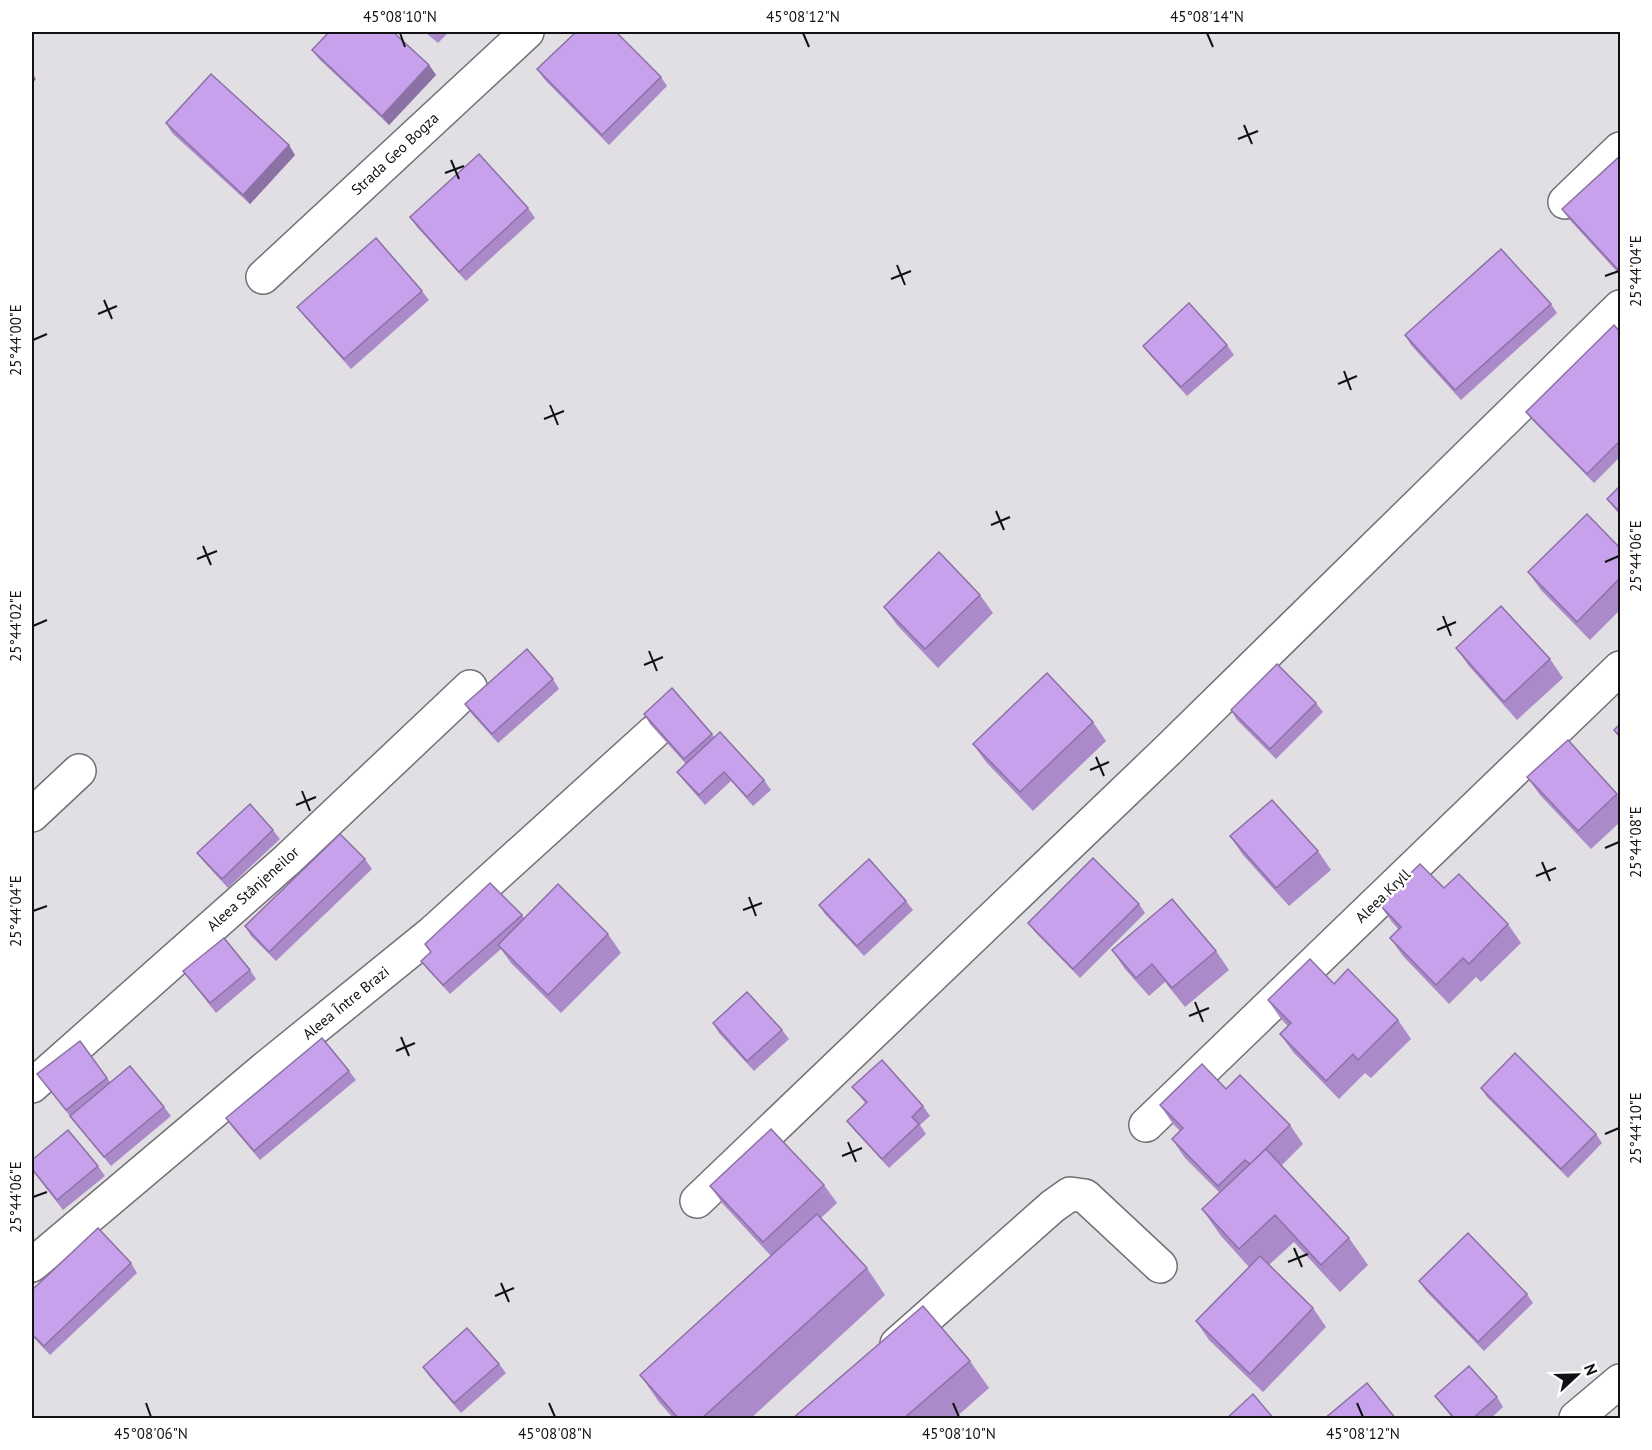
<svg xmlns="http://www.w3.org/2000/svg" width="1652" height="1450" viewBox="0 0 1652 1450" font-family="'PT Sans',sans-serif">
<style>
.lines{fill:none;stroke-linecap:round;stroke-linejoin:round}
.minor-casing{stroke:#727075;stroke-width:36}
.minor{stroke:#fff;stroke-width:33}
.wall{fill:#ab8aca}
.shaded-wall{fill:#8b71a4}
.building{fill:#c7a1eb;stroke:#8b71a4;stroke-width:1.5}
.ticks{fill:none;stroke:#111012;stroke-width:2}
.labels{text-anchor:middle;stroke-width:5;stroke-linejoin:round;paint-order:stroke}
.street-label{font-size:15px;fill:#111012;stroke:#fff}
.neatline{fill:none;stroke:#111012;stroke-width:2}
.ticks-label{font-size:15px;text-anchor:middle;fill:#111012}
</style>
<rect width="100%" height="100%" fill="#e1dee4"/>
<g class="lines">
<defs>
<g id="minor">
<path d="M1565 202 1620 149"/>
<path d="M263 277 527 32"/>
<path d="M32 815 79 771"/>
<path d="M32 1086 287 860 470 687"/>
<path d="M1146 1125 1620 668"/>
<path d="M697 1201 1169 749 1620 307"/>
<path d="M32 1265 263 1070 432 933 654 732"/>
<path d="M897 1344 1053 1206 1070 1194 1085 1196 1160 1266"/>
<path d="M1576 1418 1620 1381"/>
</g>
</defs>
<use href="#minor" class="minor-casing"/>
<use href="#minor" class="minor"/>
</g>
<g class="wall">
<path d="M425 32H449L438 43Z"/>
<path d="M312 50 429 65 436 75 389 125 319 59Z"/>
<path d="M537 69 661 77 667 86 609 145 544 79Z"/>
<path d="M166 123 295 155 250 204 172 133Z"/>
<path d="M1620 156V275L1569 219 1562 209Z"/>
<path d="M528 208 535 218 466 281 417 227 410 217Z"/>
<path d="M422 291 429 300 351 369 304 316 297 307Z"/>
<path d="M1551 304 1557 313 1461 400 1411 345 1405 335Z"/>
<path d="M1620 332V457L1594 483 1533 421 1526 412Z"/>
<path d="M1227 345 1234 355 1187 396 1150 355 1143 346Z"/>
<path d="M1620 486V515L1614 508 1607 499Z"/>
<path d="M1620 548V610L1590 640 1541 590 1528 572Z"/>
<path d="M980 595 993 613 938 668 897 625 884 607Z"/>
<path d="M1456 648 1550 659 1563 678 1517 720 1469 666Z"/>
<path d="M553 679 559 689 498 743 471 713 465 704Z"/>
<path d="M1316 703 1323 712 1276 759 1237 720 1231 710Z"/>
<path d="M644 714 712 734 714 737 764 780 771 790 753 806 731 781 705 805 684 781 677 772 686 764 650 724Z"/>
<path d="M1093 722 1106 741 1033 811 986 762 973 744Z"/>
<path d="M1527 777 1617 794 1620 799V822L1591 849 1540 795Z"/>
<path d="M273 830 280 839 228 888 204 862 197 853Z"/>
<path d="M1230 836 1318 851 1331 870 1289 906 1243 855Z"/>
<path d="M365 859 372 869 276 961 251 936 245 926Z"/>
<path d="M1444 888 1508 924 1521 943 1481 982 1476 977 1449 1004 1403 956 1390 938 1399 930 1392 922 1379 904Z"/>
<path d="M906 901 913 910 864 956 825 914 819 905Z"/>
<path d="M1139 904 1145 913 1080 978 1035 932 1028 923Z"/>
<path d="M522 915 524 918 608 934 621 953 561 1013 511 963 501 949 450 994 428 970 421 961 431 952 425 944Z"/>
<path d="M1112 950 1216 951 1229 970 1185 1007 1165 982 1149 996 1125 969Z"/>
<path d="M250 970 256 979 216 1013 183 971Z"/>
<path d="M1334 984 1398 1020 1411 1039 1371 1078 1365 1073 1339 1099 1293 1052 1280 1034 1288 1026 1281 1019 1268 1000Z"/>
<path d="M713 1023 782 1030 789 1039 754 1071 719 1033Z"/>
<path d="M80 1041 110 1082 164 1107 171 1116 111 1166 73 1120 37 1074Z"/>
<path d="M349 1071 356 1080 260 1160 232 1127 226 1118Z"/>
<path d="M852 1087 923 1106 930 1116 920 1125 926 1134 889 1168 854 1130 847 1121 866 1104Z"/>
<path d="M1481 1088 1596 1134 1602 1143 1568 1178 1487 1097Z"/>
<path d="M1226 1089 1290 1125 1303 1144 1281 1166 1349 1238 1368 1265 1340 1292 1294 1242 1269 1265 1313 1308 1326 1327 1263 1392 1209 1340 1196 1321 1249 1267 1221 1236 1202 1209 1220 1193 1185 1158 1172 1139 1180 1131 1173 1124 1160 1105Z"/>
<path d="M32 1160 98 1166 105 1176 63 1210 32 1170Z"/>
<path d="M824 1185 837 1203 821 1218 867 1268 885 1295 750 1419H674L659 1402 640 1375 771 1256 723 1204 710 1186Z"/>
<path d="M131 1263 137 1273 50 1355 32 1336V1290Z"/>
<path d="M1419 1281 1527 1294 1533 1303 1484 1351 1426 1291Z"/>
<path d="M970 1361 989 1388 954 1419H792Z"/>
<path d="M499 1364 506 1373 461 1413 429 1376 423 1367Z"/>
<path d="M1435 1396 1497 1397 1503 1407 1490 1419H1453Z"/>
</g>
<g class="shaded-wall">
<path d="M429 65 436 75 389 125 382 116Z"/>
<path d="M32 73 36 79 32 84Z"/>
<path d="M289 145 295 155 250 204 243 195Z"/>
</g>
<g class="building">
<path d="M329 32H393L429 65 382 116 312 50Z"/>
<path d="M576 32H616L661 77 602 135 537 69Z"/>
<path d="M211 74 289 145 243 195 166 123Z"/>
<path d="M479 154 528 208 459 272 410 217Z"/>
<path d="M1620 156V272L1562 209Z"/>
<path d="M376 238 422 291 344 359 297 307Z"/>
<path d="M1501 249 1551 304 1455 390 1405 335Z"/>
<path d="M1189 303 1227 345 1181 387 1143 346Z"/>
<path d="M1614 325 1620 332V441L1587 474 1526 412Z"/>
<path d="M1620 486V512L1607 499Z"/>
<path d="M1587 514 1620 548V578L1577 622 1528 572Z"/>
<path d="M939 552 980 595 925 649 884 607Z"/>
<path d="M1501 606 1550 659 1504 702 1456 648Z"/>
<path d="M527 649 553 679 492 734 465 704Z"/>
<path d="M1277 664 1316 703 1270 749 1231 710Z"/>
<path d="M1047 673 1093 722 1020 792 973 744Z"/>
<path d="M672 688 712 734 684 759 644 714Z"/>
<path d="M1620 724V737L1614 730Z"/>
<path d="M720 732 764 780 747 797 724 772 699 795 677 772Z"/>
<path d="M1568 740 1617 794 1578 831 1527 777Z"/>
<path d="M1272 800 1318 851 1276 888 1230 836Z"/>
<path d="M250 804 273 830 222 879 197 853Z"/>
<path d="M340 834 365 859 269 952 245 926Z"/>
<path d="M1093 858 1139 904 1073 969 1028 923Z"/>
<path d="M869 859 906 901 857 946 819 905Z"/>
<path d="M1420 864 1444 888 1459 874 1508 924 1469 964 1463 958 1436 985 1390 938 1401 927 1379 904Z"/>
<path d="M490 883 522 915 443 985 421 961 431 952 425 944Z"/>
<path d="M558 884 608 934 548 995 498 945Z"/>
<path d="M1172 899 1216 951 1172 988 1152 964 1136 978 1112 950Z"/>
<path d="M224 938 250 970 210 1003 183 971Z"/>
<path d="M1310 959 1334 984 1348 969 1398 1020 1358 1060 1353 1054 1326 1081 1280 1034 1291 1023 1268 1000Z"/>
<path d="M747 992 782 1030 747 1061 713 1023Z"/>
<path d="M322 1038 349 1071 254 1151 226 1118Z"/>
<path d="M80 1041 107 1078 66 1110 37 1074Z"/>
<path d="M1515 1053 1596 1134 1561 1169 1481 1088Z"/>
<path d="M882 1060 923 1106 912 1117 919 1124 882 1159 847 1121 867 1102 852 1087Z"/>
<path d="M1202 1064 1226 1089 1240 1075 1290 1125 1250 1164 1245 1160 1218 1186 1172 1139 1183 1128 1160 1105Z"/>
<path d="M130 1066 164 1107 104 1157 70 1116Z"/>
<path d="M771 1129 824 1185 763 1242 710 1186Z"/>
<path d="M68 1130 98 1166 57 1200 32 1169V1160Z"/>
<path d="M1266 1149 1349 1238 1321 1265 1275 1215 1239 1249 1202 1209Z"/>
<path d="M817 1214 867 1268 701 1419H679L640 1375Z"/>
<path d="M98 1228 131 1263 44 1346 32 1334V1290Z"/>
<path d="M1468 1233 1527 1294 1478 1342 1419 1281Z"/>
<path d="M1260 1256 1313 1308 1250 1374 1196 1321Z"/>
<path d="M923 1306 970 1361 903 1419H792Z"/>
<path d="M467 1328 499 1364 454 1403 423 1367Z"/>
<path d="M1469 1366 1497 1397 1472 1419H1455L1435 1396Z"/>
<path d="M1367 1383 1396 1419H1324Z"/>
<path d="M1253 1394 1274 1419H1226Z"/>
</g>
<path class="ticks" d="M400 33 405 47M803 33 809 47M1207 33 1213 47M1244 125 1252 144M1238 139 1258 131M451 160 459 179M445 173 464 166M897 265 905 285M1605 276 1619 271M891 279 911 271M104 300 112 319M98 314 117 306M33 340 47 334M1344 371 1351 390M1338 384 1357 376M550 405 558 425M544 419 564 411M996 511 1004 530M991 525 1010 517M203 546 211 565M197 559 217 551M1605 562 1619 556M1443 616 1451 636M33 626 47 620M1437 630 1456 622M649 651 657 671M644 665 663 657M1096 757 1104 776M1090 770 1109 762M302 791 310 811M296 805 316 797M1605 848 1619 842M1542 862 1550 881M1536 876 1556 868M749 897 756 916M743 910 762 903M33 911 47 906M1195 1002 1203 1022M1189 1016 1209 1008M401 1037 409 1056M396 1051 415 1043M1605 1134 1619 1128M848 1142 856 1162M842 1156 862 1148M33 1197 47 1192M1294 1248 1302 1267M1288 1262 1308 1254M501 1283 509 1302M495 1296 514 1288M146 1403 151 1417M549 1403 555 1417M953 1403 959 1417M1357 1403 1363 1417"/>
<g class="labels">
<g class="street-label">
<text transform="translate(395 154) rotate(-43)" y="5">Strada Geo Bogza</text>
<text transform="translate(253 889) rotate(-42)" y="5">Aleea Stânjeneilor</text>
<text transform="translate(1383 896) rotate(-44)" y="5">Aleea Kryll</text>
<text transform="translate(346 1003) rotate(-39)" y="5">Aleea Între Brazi</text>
</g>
</g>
<rect width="1652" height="1450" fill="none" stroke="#ffffff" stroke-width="66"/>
<g transform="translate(1577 1375) rotate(68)" stroke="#ffffff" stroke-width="4.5" paint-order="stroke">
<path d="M0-4.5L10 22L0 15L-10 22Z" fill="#111012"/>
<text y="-9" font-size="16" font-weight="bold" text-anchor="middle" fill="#111012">N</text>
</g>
<rect x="33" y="33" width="1586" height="1384" class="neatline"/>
<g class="ticks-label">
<text x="400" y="22">45°08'10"N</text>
<text x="803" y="22">45°08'12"N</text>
<text x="1207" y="22">45°08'14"N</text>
<text transform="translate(1636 271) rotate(-90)" y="5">25°44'04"E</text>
<text transform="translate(16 340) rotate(-90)" y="5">25°44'00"E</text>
<text transform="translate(1636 556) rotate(-90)" y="5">25°44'06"E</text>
<text transform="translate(16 626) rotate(-90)" y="5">25°44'02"E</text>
<text transform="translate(1636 842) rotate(-90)" y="5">25°44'08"E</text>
<text transform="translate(16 911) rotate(-90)" y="5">25°44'04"E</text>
<text transform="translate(1636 1128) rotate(-90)" y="5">25°44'10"E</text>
<text transform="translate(16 1197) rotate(-90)" y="5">25°44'06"E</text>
<text x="151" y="1439">45°08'06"N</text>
<text x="555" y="1439">45°08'08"N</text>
<text x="959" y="1439">45°08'10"N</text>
<text x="1363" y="1439">45°08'12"N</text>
</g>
</svg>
